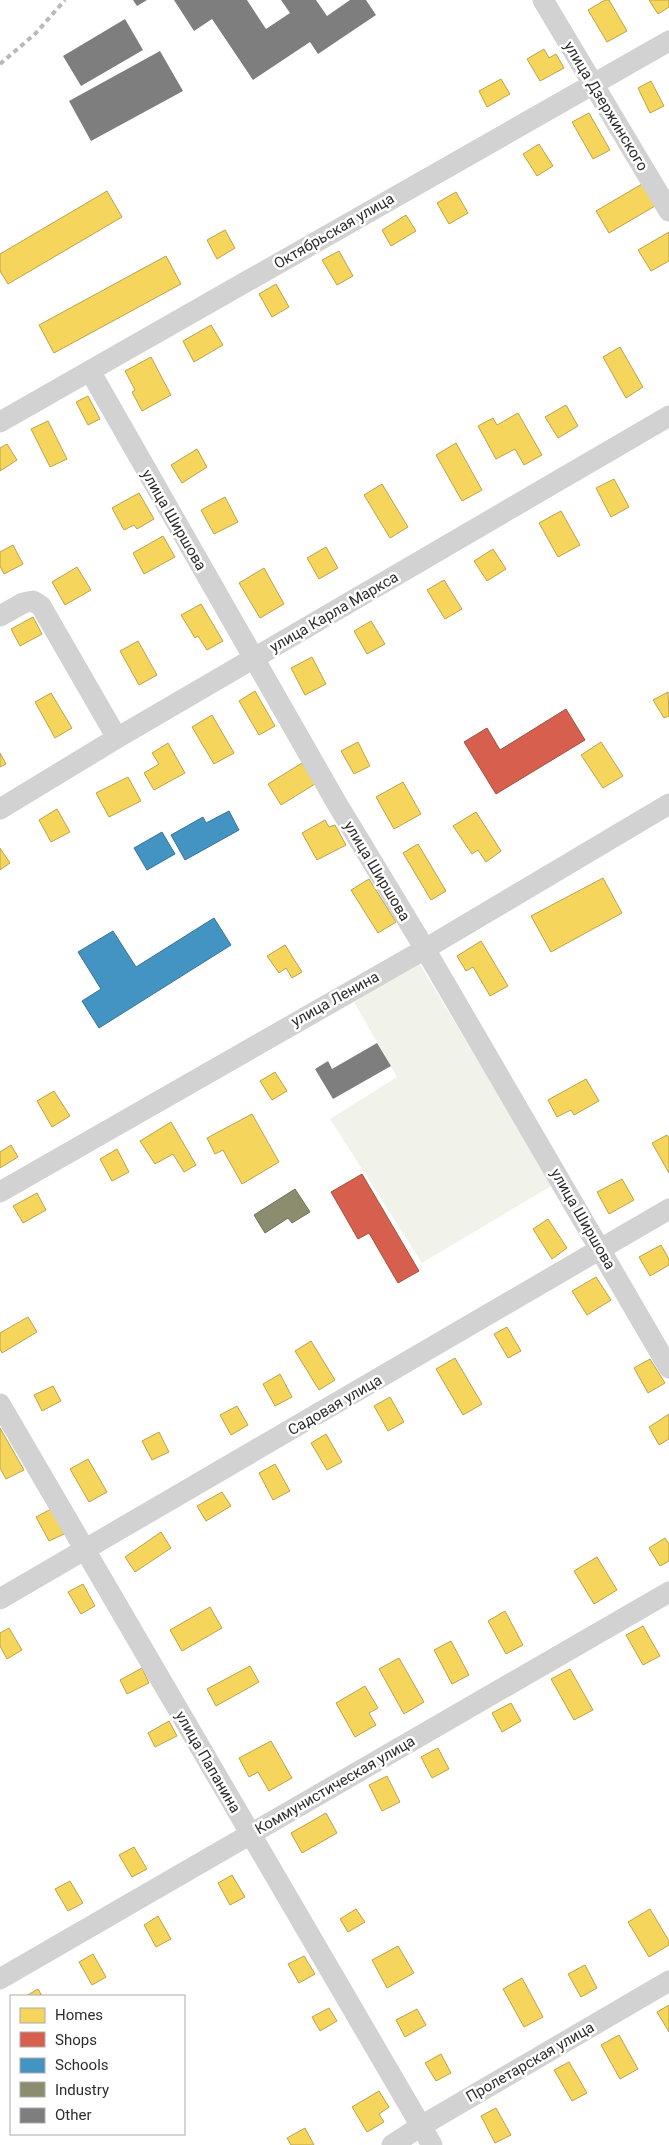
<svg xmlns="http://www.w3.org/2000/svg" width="669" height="2145" viewBox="0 0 669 2145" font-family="Roboto,sans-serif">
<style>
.green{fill:#f1f3eb}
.homes{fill:#f6d55c;stroke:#baa34e}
.shops{fill:#d6604d;stroke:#a35143}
.schools{fill:#4393c3;stroke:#3c7496}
.industry{fill:#8c8c6e;stroke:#70705a}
.building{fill:#7e7e7e}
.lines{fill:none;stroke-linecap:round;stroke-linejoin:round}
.minor{stroke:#d2d2d2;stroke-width:21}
.rail{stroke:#b9b9b9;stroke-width:4;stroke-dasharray:5 4;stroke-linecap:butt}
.labels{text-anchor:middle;stroke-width:5;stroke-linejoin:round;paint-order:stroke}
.street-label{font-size:15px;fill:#2d2d2d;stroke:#fff}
</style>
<rect width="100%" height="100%" fill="#fff"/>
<path class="green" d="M419 963 553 1185 422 1263 330 1119 397 1077 354 1002Z"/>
<g class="homes">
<path d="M605 0H609L627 31 607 42 588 10Z"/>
<path d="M649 0H669V7L658 14Z"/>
<path d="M544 49 549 58 556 54 564 68 540 81 527 59Z"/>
<path d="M501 79 510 94 487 107 479 91Z"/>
<path d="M651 81 664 106 650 113 638 88Z"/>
<path d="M589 113 610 150 593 159 572 122Z"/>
<path d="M539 144 553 166 537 176 523 154Z"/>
<path d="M642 184 655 206 609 233 596 211Z"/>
<path d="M107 191 122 217 8 284 0 271V254Z"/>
<path d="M456 192 468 213 449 224 437 203Z"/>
<path d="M406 215 416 231 391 246 382 230Z"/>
<path d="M225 230 235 248 217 259 207 240Z"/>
<path d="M669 232V261L651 271 638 250Z"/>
<path d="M339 251 353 276 337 285 322 260Z"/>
<path d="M166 256 181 284 54 353 39 325Z"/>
<path d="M276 284 289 307 272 317 259 294Z"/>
<path d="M211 325 223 345 194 362 183 341Z"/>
<path d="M620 347 643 387 626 398 603 357Z"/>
<path d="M151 357 171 395 142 411 132 392 135 390 125 371Z"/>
<path d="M88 396 100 419 88 425 76 402Z"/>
<path d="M566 405 578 426 558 438 545 417Z"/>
<path d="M518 413 542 455 524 465 515 449 496 459 478 426 493 418 497 425Z"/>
<path d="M48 421 67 459 50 467 31 429Z"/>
<path d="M456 443 482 490 462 501 436 455Z"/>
<path d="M7 444 17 460 0 471V448Z"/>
<path d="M197 449 207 467 182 483 171 465Z"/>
<path d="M614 479 629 507 611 517 596 488Z"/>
<path d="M382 484 408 527 390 538 364 495Z"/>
<path d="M139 493 154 519 137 529 134 525 124 530 112 508Z"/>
<path d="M225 497 238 522 214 534 201 510Z"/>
<path d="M561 511 580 545 558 557 539 523Z"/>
<path d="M163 536 175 557 144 574 133 553Z"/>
<path d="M13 545 23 564 4 574 0 566V552Z"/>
<path d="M326 547 338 568 319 579 307 558Z"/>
<path d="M493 549 506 569 487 581 474 561Z"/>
<path d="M77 567 91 590 65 605 52 582Z"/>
<path d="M264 568 284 604 260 618 239 583Z"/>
<path d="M444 580 462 609 445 619 427 590Z"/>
<path d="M201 604 223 641 207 650 198 636 195 638 181 615Z"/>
<path d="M33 617 42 634 20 646 11 629Z"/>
<path d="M371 621 385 644 367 654 354 631Z"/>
<path d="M138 641 157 675 139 685 120 651Z"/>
<path d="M312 657 326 684 305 695 291 668Z"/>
<path d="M255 691 275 726 259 735 239 701Z"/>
<path d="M668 692 669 716 664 718 653 700Z"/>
<path d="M51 693 72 728 55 738 35 702Z"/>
<path d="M212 715 234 753 214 764 192 727Z"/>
<path d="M358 742 370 766 354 774 341 751Z"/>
<path d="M601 742 623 776 603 788 581 755Z"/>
<path d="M168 743 185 773 154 790 144 773 159 764 152 753Z"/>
<path d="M0 753 6 764 0 767Z"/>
<path d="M302 763 315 784 281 805 268 784Z"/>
<path d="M128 777 141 801 109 817 96 793Z"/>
<path d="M403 782 421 814 394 829 376 797Z"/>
<path d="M57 809 70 832 51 842 39 820Z"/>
<path d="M476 812 501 851 486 862 478 850 472 854 453 826Z"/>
<path d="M325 820 329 827 335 825 346 845 317 860 302 833Z"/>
<path d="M418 844 446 891 431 900 403 853Z"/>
<path d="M0 848 10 863 0 870Z"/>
<path d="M603 878 622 913 551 952 531 916Z"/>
<path d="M369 879 396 922 378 933 351 890Z"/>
<path d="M481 941 508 986 490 996 473 967 466 971 457 956Z"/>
<path d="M285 945 302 972 292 978 286 968 279 973 267 956Z"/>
<path d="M275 1072 287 1091 272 1100 260 1081Z"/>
<path d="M586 1079 599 1101 574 1115 571 1110 557 1117 548 1100Z"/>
<path d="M54 1091 70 1116 52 1127 37 1101Z"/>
<path d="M252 1114 279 1162 242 1184 223 1150 215 1154 207 1138Z"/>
<path d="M171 1122 196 1165 184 1172 173 1154 155 1164 140 1141Z"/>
<path d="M667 1135 669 1138V1173L652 1143Z"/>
<path d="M11 1145 18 1157 0 1168V1152Z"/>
<path d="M117 1149 129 1172 112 1181 100 1159Z"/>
<path d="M622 1179 634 1200 609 1214 597 1192Z"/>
<path d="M37 1193 46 1210 23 1223 13 1206Z"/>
<path d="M548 1219 567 1248 552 1259 533 1229Z"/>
<path d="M661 1245 669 1259V1265L650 1276 639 1257Z"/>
<path d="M596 1277 611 1300 587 1315 572 1291Z"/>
<path d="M28 1317 37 1332 2 1353 0 1349V1333Z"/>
<path d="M507 1327 521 1351 508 1358 494 1334Z"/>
<path d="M311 1341 335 1380 319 1390 295 1351Z"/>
<path d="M455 1358 482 1404 463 1415 436 1369Z"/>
<path d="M650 1359 665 1383 648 1393 634 1368Z"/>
<path d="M280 1374 292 1397 275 1406 263 1384Z"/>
<path d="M53 1386 61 1401 42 1411 34 1395Z"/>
<path d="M390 1397 404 1422 388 1431 374 1406Z"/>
<path d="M237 1406 248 1425 231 1435 220 1415Z"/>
<path d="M669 1414V1439L659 1445 649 1427Z"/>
<path d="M0 1428 24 1470 6 1479 0 1468Z"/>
<path d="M159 1432 169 1452 152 1460 142 1441Z"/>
<path d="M326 1434 342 1462 327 1470 311 1443Z"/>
<path d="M88 1459 107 1492 89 1502 70 1469Z"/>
<path d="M275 1464 290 1491 273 1500 259 1473Z"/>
<path d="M222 1492 231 1506 206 1521 197 1506Z"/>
<path d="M51 1509 64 1534 49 1541 36 1517Z"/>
<path d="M161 1532 171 1548 135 1572 125 1557Z"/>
<path d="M665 1538 669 1544V1561L660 1566 649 1548Z"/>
<path d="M597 1557 617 1590 594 1604 574 1571Z"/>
<path d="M83 1584 95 1606 81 1614 68 1592Z"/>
<path d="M210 1607 222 1628 182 1651 170 1630Z"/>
<path d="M505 1611 523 1645 506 1654 488 1621Z"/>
<path d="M643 1626 660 1656 643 1665 626 1635Z"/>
<path d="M9 1628 22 1650 7 1659 0 1646V1633Z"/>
<path d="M451 1641 469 1675 452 1684 434 1650Z"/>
<path d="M399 1658 424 1702 404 1714 379 1669Z"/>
<path d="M250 1666 259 1682 216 1706 207 1689Z"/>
<path d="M142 1668 149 1683 127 1694 120 1680Z"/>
<path d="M570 1669 593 1710 574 1720 551 1679Z"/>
<path d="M365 1686 378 1708 369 1713 376 1725 355 1737 336 1703Z"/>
<path d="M511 1703 521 1721 502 1732 492 1713Z"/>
<path d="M169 1721 177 1736 155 1747 148 1733Z"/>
<path d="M271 1741 292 1778 269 1791 258 1772 249 1777 239 1758Z"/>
<path d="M438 1748 449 1769 432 1778 421 1757Z"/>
<path d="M387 1776 400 1802 382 1811 369 1785Z"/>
<path d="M326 1813 337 1833 302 1853 291 1833Z"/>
<path d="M134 1847 147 1869 132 1877 119 1855Z"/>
<path d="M232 1875 245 1897 230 1905 218 1883Z"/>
<path d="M70 1881 83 1903 68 1911 55 1889Z"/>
<path d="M356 1909 365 1922 348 1932 340 1919Z"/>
<path d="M650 1909 669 1941V1945L649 1957 628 1922Z"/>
<path d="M158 1916 171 1939 156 1947 144 1925Z"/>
<path d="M398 1946 414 1973 387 1988 372 1960Z"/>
<path d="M93 1954 106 1977 92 1985 79 1962Z"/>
<path d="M304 1956 315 1974 299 1983 288 1964Z"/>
<path d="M585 1965 597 1988 581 1997 568 1974Z"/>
<path d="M522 1978 543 2017 524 2027 503 1989Z"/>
<path d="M38 1989 42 1996H26Z"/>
<path d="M669 2005V2032L657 2012Z"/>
<path d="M329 2008 337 2021 320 2031 312 2017Z"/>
<path d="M417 2009 426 2025 405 2037 396 2020Z"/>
<path d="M619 2035 638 2069 620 2079 601 2045Z"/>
<path d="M441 2054 451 2073 436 2081 425 2063Z"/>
<path d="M569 2062 587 2093 572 2101 554 2070Z"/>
<path d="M379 2091 389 2107 379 2114 384 2122 367 2132 352 2107Z"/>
<path d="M496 2108 511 2135 495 2143 481 2116Z"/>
<path d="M305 2128 314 2145H291L287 2138Z"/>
</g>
<g class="shops">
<path d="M566 709 585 740 496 794 464 742 487 728 500 750Z"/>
<path d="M362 1174 419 1271 398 1283 369 1233 358 1239 331 1192Z"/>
</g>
<g class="schools">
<path d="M229 811 239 830 185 860 171 835 203 817 206 823Z"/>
<path d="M162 832 175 854 147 870 134 848Z"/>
<path d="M214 918 231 945 99 1028 82 1001 101 989 78 952 113 931 136 967Z"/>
</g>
<path class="industry" d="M295 1189 310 1212 292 1223 288 1218 265 1233 254 1215Z"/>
<g class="building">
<path d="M133 0H147L137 6Z"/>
<path d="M174 0H247L266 29 290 13 281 0H316L327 16 350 0H366L376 15 318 54 310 42 253 80 212 19 194 31Z"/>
<path d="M125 19 143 50 81 86 63 56Z"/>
<path d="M160 51 183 91 91 141 69 101Z"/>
<path d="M377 1043 391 1066 333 1099 315 1069 328 1061 332 1069Z"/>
</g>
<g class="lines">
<g class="minor">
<path d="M543 0 669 211"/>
<path d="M90 371 336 802 425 949 669 1368"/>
<path d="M0 422 669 41"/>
<path d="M0 616 23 603 33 601 41 606 117 738"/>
<path d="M0 809 117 738 669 416"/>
<path d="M0 1192 425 949 669 804"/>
<path d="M0 1404 432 2145"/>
<path d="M0 1599 669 1209"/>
<path d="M0 1979 669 1592"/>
<path d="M392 2145 421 2126 669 1981"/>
</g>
<path class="rail" d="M0 64 35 34 65 0"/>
</g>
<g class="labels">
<g class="street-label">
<text transform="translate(606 106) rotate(59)" y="5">улица Дзержинского</text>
<text transform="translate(334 231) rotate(-30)" y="5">Октябрьская улица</text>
<text transform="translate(174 520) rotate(60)" y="5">улица Ширшова</text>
<text transform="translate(334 612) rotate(-30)" y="5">улица Карла Маркса</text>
<text transform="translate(377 871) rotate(59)" y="5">улица Ширшова</text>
<text transform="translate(335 999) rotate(-29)" y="5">улица Ленина</text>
<text transform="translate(583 1219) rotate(60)" y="5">улица Ширшова</text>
<text transform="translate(335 1405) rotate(-30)" y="5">Садовая улица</text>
<text transform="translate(208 1762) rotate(60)" y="5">улица Папанина</text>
<text transform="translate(335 1785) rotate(-30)" y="5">Коммунистическая улица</text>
<text transform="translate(530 2062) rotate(-30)" y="5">Пролетарская улица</text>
</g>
</g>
<rect x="10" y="1995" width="175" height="140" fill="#ffffff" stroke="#ababab"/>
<rect x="20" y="2008" width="25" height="15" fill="#f6d55c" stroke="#ababab"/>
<text x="55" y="2020" font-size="15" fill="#2d2d2d">Homes</text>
<rect x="20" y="2032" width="25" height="15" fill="#d6604d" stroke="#ababab"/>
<text x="55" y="2045" font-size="15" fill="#2d2d2d">Shops</text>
<rect x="20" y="2058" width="25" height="15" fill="#4393c3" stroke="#ababab"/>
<text x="55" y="2070" font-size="15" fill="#2d2d2d">Schools</text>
<rect x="20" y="2082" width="25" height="15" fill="#8c8c6e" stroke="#ababab"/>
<text x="55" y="2095" font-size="15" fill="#2d2d2d">Industry</text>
<rect x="20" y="2108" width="25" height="15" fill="#7e7e7e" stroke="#ababab"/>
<text x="55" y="2120" font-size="15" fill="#2d2d2d">Other</text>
</svg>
